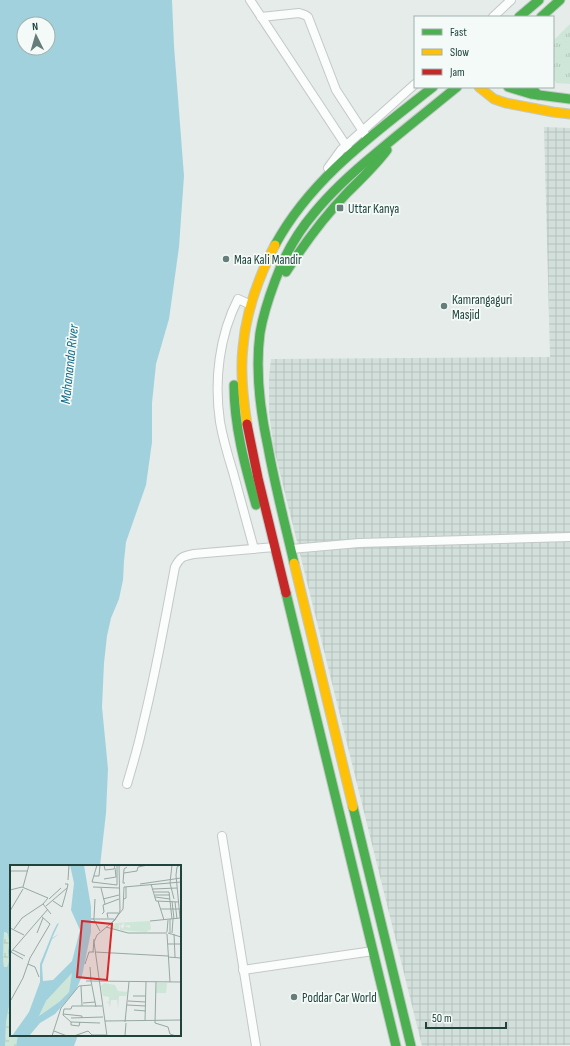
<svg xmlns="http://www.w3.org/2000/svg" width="570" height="1046" viewBox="0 0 570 1046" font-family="'Sofia Sans Condensed',sans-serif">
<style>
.industrial{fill:url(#industrial-grid)}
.grass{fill:url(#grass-tufts)}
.wetland{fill:url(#wetland-marsh)}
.water{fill:#a2d1de;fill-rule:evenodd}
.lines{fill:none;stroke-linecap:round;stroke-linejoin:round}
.street-casing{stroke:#c3c9c7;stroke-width:10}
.fast-casing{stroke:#c1cac7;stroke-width:11}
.slow-casing{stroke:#c1cac7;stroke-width:11}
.jam-casing{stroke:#c1cac7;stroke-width:11}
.street{stroke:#fbfcfc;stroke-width:8}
.fast{stroke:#4caf50;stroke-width:9}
.slow{stroke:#ffc107;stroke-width:9}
.jam{stroke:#c62828;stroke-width:9}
.poi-dot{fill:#657e79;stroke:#f4faf8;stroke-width:1.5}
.labels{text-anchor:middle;stroke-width:3.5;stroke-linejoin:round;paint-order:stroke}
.poi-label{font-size:13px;fill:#20433c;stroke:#f4faf8;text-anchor:start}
.water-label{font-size:14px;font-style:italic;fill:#126a87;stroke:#f4faf8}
.inset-road{fill:none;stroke:#97a8a4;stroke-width:1}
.view{fill:#d62828;fill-opacity:0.15;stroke:#d62828;stroke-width:2}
.inset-edge{fill:none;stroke:#20433c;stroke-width:2}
</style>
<defs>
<pattern id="industrial-grid" width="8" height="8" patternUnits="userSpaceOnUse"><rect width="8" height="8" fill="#d3dfda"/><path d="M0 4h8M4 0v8" fill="none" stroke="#b5c1bc"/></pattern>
<pattern id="grass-tufts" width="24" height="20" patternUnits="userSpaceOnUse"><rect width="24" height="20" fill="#cee6d7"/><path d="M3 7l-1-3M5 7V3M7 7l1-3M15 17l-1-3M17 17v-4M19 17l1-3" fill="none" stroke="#b1c6b9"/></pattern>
<pattern id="wetland-marsh" width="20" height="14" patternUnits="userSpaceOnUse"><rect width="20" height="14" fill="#cee6d7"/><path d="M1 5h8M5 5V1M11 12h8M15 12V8" fill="none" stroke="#b1c6b9"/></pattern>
</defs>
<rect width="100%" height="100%" fill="#e6ece9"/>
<path class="industrial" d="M544 127 570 128V1045L422 1046 274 449 269 413V377L271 359 550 357Z"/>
<path class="grass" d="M570 24V84L556 83 553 78V41Z"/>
<g class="wetland">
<path d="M4 932C12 936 9 943 8 951 8 957 10 961 7 967H4L3 959Z"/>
<path d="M11 996V1035H18L16 1046H5L6 1022Z"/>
</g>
<g class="water">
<path d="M0 0H172L174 46 184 176 179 247 169 319 156 364 152 403V442L146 485 126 542 124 561 123 580 119 599 111 618 107 636 104 663 102 707 108 769 106 813 100 866H11V996L6 1022 5 1046H0ZM24 24H48V48H24ZM4 932 7 933C10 940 9 944 8 951 8 957 10 961 7 967H4L3 959Z"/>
<path d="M18 1035H78L74 1046H16Z"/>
</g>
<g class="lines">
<defs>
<g id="street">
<path d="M250 0 351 153"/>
<path d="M261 17 299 13 305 15 308 17 336 90 368 139"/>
<path d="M493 17 511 0"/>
<path d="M328 168 341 150 415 84"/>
<path d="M251 305 238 299C219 336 214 381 220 422 223 439 228 456 233 472 240 498 247 524 254 549"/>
<path d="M291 549 359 543 570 537"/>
<path d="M127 784C133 764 139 744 143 724 156 672 165 620 175 567 180 557 183 556 194 554L275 547"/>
<path d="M222 836 256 1046"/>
<path d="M243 970 373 951"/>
</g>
<g id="fast">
<path d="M519 17 539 0"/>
<path d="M541 17 560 0"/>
<path d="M508 87 531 94 570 99"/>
<path d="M531 87 538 95"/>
<path d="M275 245C311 178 375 133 433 87"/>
<path d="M286 272C304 244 324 217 347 193 361 179 375 166 387 150"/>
<path d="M234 385C234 426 245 466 256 505"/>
<path d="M294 563C285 524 275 486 268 447 260 410 255 371 260 333 263 315 269 297 275 281 284 256 297 233 314 213 332 191 353 172 375 154 402 131 430 109 457 87"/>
<path d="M286 593 396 1046"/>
<path d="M353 807 411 1046"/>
</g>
<g id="slow">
<path d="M479 87 494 99 506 103 553 112 570 114"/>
<path d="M247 424C243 399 240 372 243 347 246 312 259 276 275 245"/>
<path d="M294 563 353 807"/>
</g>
<path id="jam" d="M247 424 258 478 286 593"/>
</defs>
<use href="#street" class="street-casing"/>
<use href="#fast" class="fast-casing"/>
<use href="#slow" class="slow-casing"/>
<use href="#jam" class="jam-casing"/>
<use href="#street" class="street"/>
<use href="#fast" class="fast"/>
<use href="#slow" class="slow"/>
<use href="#jam" class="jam"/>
</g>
<g class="poi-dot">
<rect x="336" y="204" width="8" height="8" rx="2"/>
<circle cx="226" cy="259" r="4"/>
<circle cx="444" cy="306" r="4"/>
<circle cx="294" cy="997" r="4"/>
</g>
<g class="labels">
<g class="poi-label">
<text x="348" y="213">Uttar Kanya</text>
<text x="234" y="264">Maa Kali Mandir</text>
<text x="452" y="304">Kamrangaguri<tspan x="452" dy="15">Masjid</tspan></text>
<text x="302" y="1002">Poddar Car World</text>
</g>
<g class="water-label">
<text transform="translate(69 364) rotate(-84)" y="5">Mahananda River</text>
</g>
</g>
<g transform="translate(10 865)">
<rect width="171" height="171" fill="#e6ece9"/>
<path d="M140 56 141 64 136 67 110 65V61L113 64 114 61 120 63V60L114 61V58L110 61 109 59V65L100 62 106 58ZM147 118H157L156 128H146Z" fill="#cee6d7"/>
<path d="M94 118 105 120 108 126 117 127 119 123 116 131H109L108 144 107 135H101L100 143 99 138H95L99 137V132L93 131 91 121Z" fill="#cee6d7"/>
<path d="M63 107 59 127 49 137 29 151 36 136Z" fill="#cee6d7"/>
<path d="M60 0H74L81 42V67L72 111 66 125 45 149 30 158 19 171H2L19 147 30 117V99L43 67 47 59 49 58 42 73 49 69 42 74 32 100 33 116 43 115 62 96 70 65 61 45 64 18ZM62 108 59 127 49 137 29 151 36 136Z" fill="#a2d1de" fill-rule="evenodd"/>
<path class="inset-road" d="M87 0 82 17 107 20V0M94 0 95 5 104 4 105 0M162 0 160 18 164 34M0 6H18M114 8 127 6 128 2 138 0M84 11H89L90 0M94 14 106 12 105 3M58 15 59 0M115 18H113L114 4 117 2M130 19 171 13M141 19 146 36 169 37M13 22 19 0M83 22 109 23M91 23 95 39M143 24 167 23M0 25 12 22 38 33 33 39 41 49M144 27H159M159 27 162 54M145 30H160M145 32 160 34M39 34 51 23M93 34 109 30M114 34 116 33V22M43 36 52 42 57 24 58 19H55M148 36 154 55M162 36 164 54M165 37 167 54M36 41 57 23M151 44H171M0 46 13 24M92 49 94 47 93 40 109 34M83 53 90 66M84 53 85 34M98 53 97 48H108M81 54H104M140 56 170 53 166 10 167 2 170 0M101 59 113 44 114 22 171 17M96 62 118 68H157M0 63 14 70M4 64 12 53 33 39M157 67 158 55M27 68 33 53M158 68 171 72M160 68V54M162 68 163 54M157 69 160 117M164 69 165 92M158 79H171M3 85 15 91M1 87 13 94M83 87 84 74M85 87 158 91M0 88 38 44M158 92 171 93M18 99 25 102 29 112M75 99 79 87H84M76 116H81L80 102M71 121 72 141M123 131H136M1 135 13 113 20 93 40 59 31 51M118 136 136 137M73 138 85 137M117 140 136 141M86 142 81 116 171 117M124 145 136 146M53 149 72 151V153M61 153 93 152M95 156 171 155M135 156 136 117M61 157V160L69 161 70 157M115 157 119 117M90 158 61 157 53 150 54 144H61L62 141H92M145 158 146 117M145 158 158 162 160 169 166 171M44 166 57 171M42 171 51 143 69 121 81 120M64 171 78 166 82 170H96M97 171 84 77 87 70 105 55 110 46 109 0M115 171 116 158"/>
<path class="view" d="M72 56 102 59 97 115 67 112Z"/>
<rect width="171" height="171" class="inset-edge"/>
</g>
<rect x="414" y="16" width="140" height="72" fill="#f4faf8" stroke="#9fb1ad"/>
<rect x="422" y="29" width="20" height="6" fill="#4caf50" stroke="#9fb1ad"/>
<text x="450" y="36" font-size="12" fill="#20433c">Fast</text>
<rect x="422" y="49" width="20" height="6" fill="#ffc107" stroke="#9fb1ad"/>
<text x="450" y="56" font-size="12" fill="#20433c">Slow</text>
<rect x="422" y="69" width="20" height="6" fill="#c62828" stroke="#9fb1ad"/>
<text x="450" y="76" font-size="12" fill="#20433c">Jam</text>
<g transform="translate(36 36) rotate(355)"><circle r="19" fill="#f4faf8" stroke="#9fb1ad"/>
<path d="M0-3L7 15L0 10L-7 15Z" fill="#657e79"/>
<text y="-6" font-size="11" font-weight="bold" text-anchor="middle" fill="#20433c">N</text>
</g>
<path d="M426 1022v6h80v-6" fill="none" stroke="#20433c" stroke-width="2"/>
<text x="432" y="1022" font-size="12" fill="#20433c" stroke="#f4faf8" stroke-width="3" paint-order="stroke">50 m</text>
</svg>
